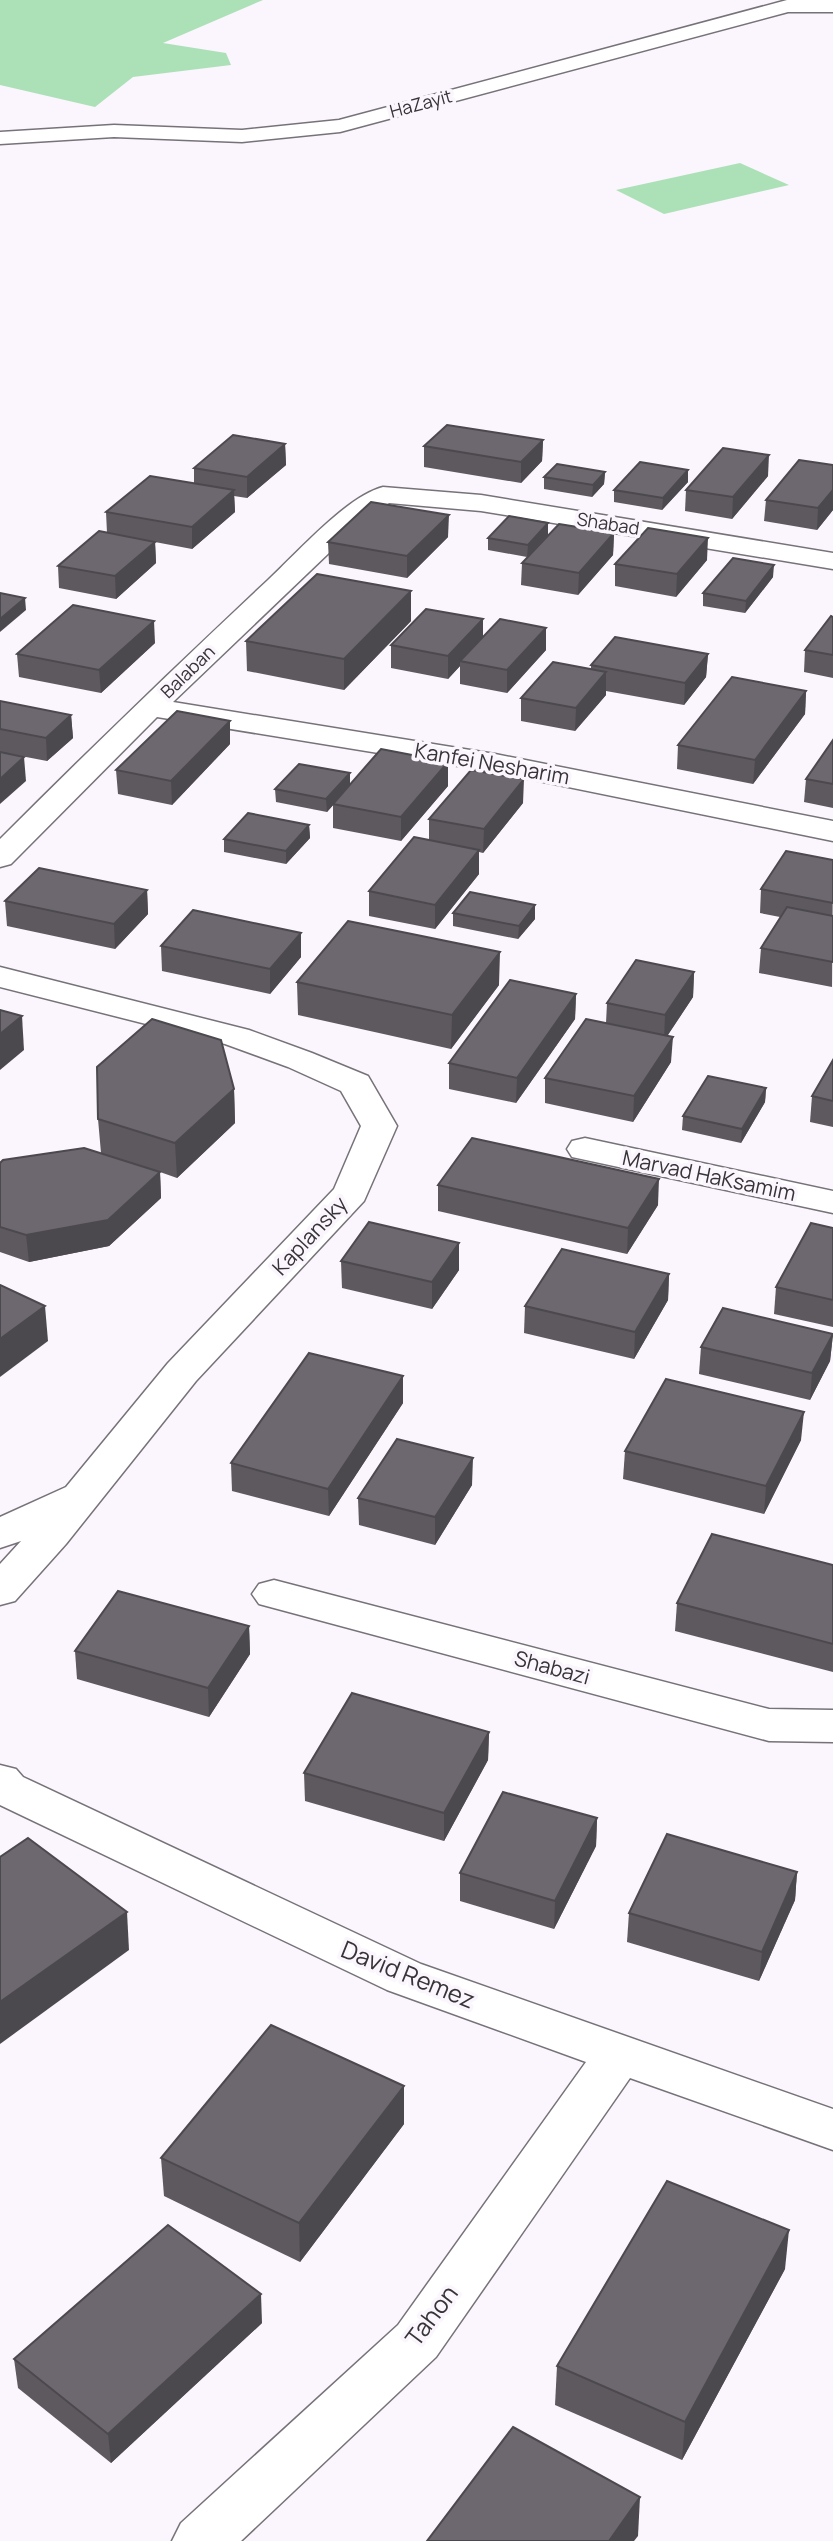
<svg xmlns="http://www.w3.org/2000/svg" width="833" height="2541" viewBox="0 0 833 2541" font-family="Manrope,sans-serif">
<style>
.green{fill:#ace1b8}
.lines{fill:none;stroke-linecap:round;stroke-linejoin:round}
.minor-casing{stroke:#777278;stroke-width:3}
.minor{fill:#fff;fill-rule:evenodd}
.wall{fill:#5e595f}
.shaded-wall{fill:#4c494e}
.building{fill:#6d686f;stroke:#4c494e;stroke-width:2}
.labels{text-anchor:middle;stroke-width:7;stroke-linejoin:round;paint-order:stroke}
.far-street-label{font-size:18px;fill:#363437;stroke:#fbf5fd}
.street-label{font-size:21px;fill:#363437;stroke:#fbf5fd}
.near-street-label{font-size:24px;fill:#363437;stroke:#fbf5fd}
</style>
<rect width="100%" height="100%" fill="#fbf5fd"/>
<g class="green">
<path d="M0 0H263L163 43 226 53 231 65 133 77 95 107 0 85Z"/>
<path d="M740 163 789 185 664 214 616 190Z"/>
</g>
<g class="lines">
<defs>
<g id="minor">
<path d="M787 0H833V12H788L340 132 242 142 114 137 0 144V132L114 125 242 130 339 120Z"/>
<path d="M383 487 481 495 833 553V569L481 511 389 503 354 529 173 702 495 754 833 821V841L495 772 157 717 11 864 0 867V839C88 751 177 665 268 580 296 554 347 496 383 487Z"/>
<path d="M0 967 249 1030 312 1053 368 1076 397 1126 364 1201 196 1381 66 1544 15 1601 0 1605V1564L21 1541 0 1548V1517L66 1487 168 1363 334 1189 361 1126 341 1091 288 1067 225 1044 0 987Z"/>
<path d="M585 1138 833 1191V1213L572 1157 567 1149 572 1141Z"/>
<path d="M274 1580 769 1709 833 1710V1742L769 1741 259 1604 252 1594 259 1584Z"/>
<path d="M0 1765 16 1769 23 1777 421 1964 833 2109V2150L630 2078 436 2357 241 2541H172L181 2523 398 2325 586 2062 387 1990 0 1805Z"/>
</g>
</defs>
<use href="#minor" class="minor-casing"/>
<use href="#minor" class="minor"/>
</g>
<g class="wall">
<path d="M543 440 542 461 521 483 424 467V446Z"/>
<path d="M285 444 286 465 247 498 234 496 235 512 192 549 155 542 156 563 116 599 59 588 58 566 107 533 106 512 194 483V468Z"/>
<path d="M833 465V510L817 530 764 521 766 500Z"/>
<path d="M688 470V482L662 510 614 502V490Z"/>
<path d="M605 472 604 484 592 497 544 489V477Z"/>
<path d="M768 476 732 519 685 511 686 490Z"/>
<path d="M548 523V535L527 557 488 550V538Z"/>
<path d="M614 533 613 555 578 595 521 585 522 563Z"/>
<path d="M448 537 407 578 329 564 328 542Z"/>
<path d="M707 560 676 597 615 586V564Z"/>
<path d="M773 577 745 613 703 606V593Z"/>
<path d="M833 617V678L804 672 805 650Z"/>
<path d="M483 619V637L546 628V650L507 693 460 684V666L448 679 391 668V645Z"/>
<path d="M411 621 344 690 247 671 246 641Z"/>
<path d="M155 643 101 693 19 677 17 654Z"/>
<path d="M708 654 706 677 684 705 606 691V695L575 731 521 721V698L591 669V665Z"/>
<path d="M806 691 805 714 753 784 677 769 678 745Z"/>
<path d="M0 701 71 715 73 738 47 761 0 752Z"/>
<path d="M833 740V808L804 802 806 779Z"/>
<path d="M230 744 172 805 118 794 116 770Z"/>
<path d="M448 762V786L401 841 333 828V805L327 812 276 802 275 789 350 773V784Z"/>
<path d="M523 803 483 853 479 852V874L435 929 369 916V891L429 840V819Z"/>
<path d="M309 825 310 838 286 864 224 852V839Z"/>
<path d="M833 860 832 987 759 973 761 948 780 917 760 913 761 889Z"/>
<path d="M147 890 148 914 115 949 7 926 5 901Z"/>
<path d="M453 913 535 919 518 939 453 926Z"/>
<path d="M161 946 301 957 270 994 162 971Z"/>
<path d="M694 972 693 997 667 1036 671 1062 633 1122 545 1103V1078L606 1023 607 1003Z"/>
<path d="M297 982 499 985 451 1049 298 1015Z"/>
<path d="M576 994 575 1019 516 1103 449 1089V1063Z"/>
<path d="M833 1060V1127L810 1122 812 1096Z"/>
<path d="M766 1088 765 1102 741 1143 682 1130 683 1116Z"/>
<path d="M234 1089 235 1123 177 1178 160 1172 161 1198 109 1246 29 1262 0 1252V1163L101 1153 98 1119Z"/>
<path d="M438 1185 658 1205 627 1254 438 1211Z"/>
<path d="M833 1228V1327L774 1314 776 1287Z"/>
<path d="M341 1261 459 1270 432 1309 342 1288Z"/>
<path d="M669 1274 668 1300 634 1359 524 1333 525 1306Z"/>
<path d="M833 1334 830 1361 810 1400 699 1374 701 1347Z"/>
<path d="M403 1376V1403L329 1516 232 1491 231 1463Z"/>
<path d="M801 1440 764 1514 623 1479 625 1451Z"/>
<path d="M472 1485 435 1545 359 1525 358 1498Z"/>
<path d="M833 1565V1672L675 1631 677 1603Z"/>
<path d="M249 1626 250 1654 209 1717 77 1679 75 1651Z"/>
<path d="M489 1732 488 1760 444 1841 305 1801 304 1773Z"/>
<path d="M597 1818 596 1846 554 1929 460 1901V1873Z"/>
<path d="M797 1872 795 1900 759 1981 627 1942 629 1913Z"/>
<path d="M404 2124 300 2262 164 2196 161 2158Z"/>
<path d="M785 2269 682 2460 555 2405 557 2366Z"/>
<path d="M262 2323 111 2463 18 2388 14 2359Z"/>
</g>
<g class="shaded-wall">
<path d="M543 440 542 461 521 483V462Z"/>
<path d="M285 444 286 465 247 498V477Z"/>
<path d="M769 455 768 476 732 519 733 497Z"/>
<path d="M688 470V482L662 510 663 498Z"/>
<path d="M605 472 604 484 592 497 593 485Z"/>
<path d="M234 490 235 512 192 549V527Z"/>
<path d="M833 490V510L817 530 818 508Z"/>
<path d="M449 515 448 537 407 578V556Z"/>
<path d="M548 523V535L527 557 528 545Z"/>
<path d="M614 533 613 555 578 595 579 573Z"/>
<path d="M708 538 707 560 676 597 677 574Z"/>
<path d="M155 542 156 563 116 599 115 576Z"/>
<path d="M774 565 773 577 745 613 746 601Z"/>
<path d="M411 591V621L344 690V659Z"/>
<path d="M25 598 26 610 0 632V619Z"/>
<path d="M483 619V641L460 661V666L448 679V656Z"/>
<path d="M154 621 155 643 101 693 99 670Z"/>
<path d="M546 628V650L507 693V670Z"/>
<path d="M708 654 706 677 684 705 685 683Z"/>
<path d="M606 672V695L575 731 576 708Z"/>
<path d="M806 691 805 714 753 784 755 760Z"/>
<path d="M71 715 73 738 47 761 46 738Z"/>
<path d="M230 721V744L172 805 171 781Z"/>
<path d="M24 757 26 781 0 804V779Z"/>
<path d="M448 762V786L401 841V817Z"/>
<path d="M350 773V786L327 812 326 799Z"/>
<path d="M524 779 523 803 483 853 484 829Z"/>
<path d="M309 825 310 838 286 864V851Z"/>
<path d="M479 850V874L435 929V905Z"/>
<path d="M147 890 148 914 115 949 114 924Z"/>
<path d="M535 905V919L518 939 519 926Z"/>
<path d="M301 933V957L270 994V969Z"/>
<path d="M500 952 499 985 451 1049 452 1015Z"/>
<path d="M694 972 693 997 664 1041 665 1015Z"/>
<path d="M576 994 575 1019 516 1103 517 1078Z"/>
<path d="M22 1016 24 1050 0 1070V1034Z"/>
<path d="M673 1037 671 1062 633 1122 634 1096Z"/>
<path d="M766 1088 765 1102 741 1143 742 1129Z"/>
<path d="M234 1089 235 1123 177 1178 175 1143Z"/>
<path d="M160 1172 161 1198 109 1246 29 1262 26 1235Z"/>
<path d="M659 1179 658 1205 627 1254 628 1228Z"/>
<path d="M459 1243V1270L432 1309V1282Z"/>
<path d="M669 1274 668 1300 634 1359 635 1332Z"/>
<path d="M45 1306 48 1341 0 1377V1339Z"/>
<path d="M833 1334 830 1361 810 1400 812 1373Z"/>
<path d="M403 1376V1403L329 1516 328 1489Z"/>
<path d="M804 1412 801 1440 764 1514 766 1486Z"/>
<path d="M473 1458 472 1485 435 1545V1517Z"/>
<path d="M249 1626 250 1654 209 1717 208 1688Z"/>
<path d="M489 1732 488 1760 444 1841V1813Z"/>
<path d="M597 1818 596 1846 554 1929 555 1901Z"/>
<path d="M797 1872 795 1900 759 1981 762 1952Z"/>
<path d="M127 1912 129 1950 0 2044V2002Z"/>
<path d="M404 2086V2124L300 2262 299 2223Z"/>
<path d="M789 2230 785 2269 682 2460 685 2422Z"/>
<path d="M261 2294 262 2323 111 2463 108 2434Z"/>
<path d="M640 2497 638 2536 634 2541H609Z"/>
</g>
<g class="building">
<path d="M447 425 543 440 521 462 424 446Z"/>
<path d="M233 435 285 444 247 477 194 468Z"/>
<path d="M723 448 769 455 733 497 686 490Z"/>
<path d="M799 460 833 465V490L818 508 766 500Z"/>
<path d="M640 462 688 470 663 498 614 490Z"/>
<path d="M557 464 605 472 593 485 544 477Z"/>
<path d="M150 476 234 490 192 527 106 512Z"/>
<path d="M371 502 449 515 407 556 328 542Z"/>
<path d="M509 516 548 523 528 545 488 538Z"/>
<path d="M559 524 614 533 579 573 522 563Z"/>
<path d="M648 528 708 538 677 574 615 564Z"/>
<path d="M99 531 155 542 115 576 58 566Z"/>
<path d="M733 558 774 565 746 601 703 593Z"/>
<path d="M317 574 411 591 344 659 246 641Z"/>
<path d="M0 593 25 598 0 619Z"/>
<path d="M73 605 154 621 99 670 17 654Z"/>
<path d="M426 609 483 619 448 656 391 645Z"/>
<path d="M831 616 833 617V655L805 650Z"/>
<path d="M500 619 546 628 507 670 460 661Z"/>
<path d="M615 637 708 654 685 683 591 665Z"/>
<path d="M553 662 606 672 576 708 521 698Z"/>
<path d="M732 677 806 691 755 760 678 745Z"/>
<path d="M0 701 71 715 46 738 0 729Z"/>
<path d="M177 711 230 721 171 781 116 770Z"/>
<path d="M833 740V784L806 779Z"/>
<path d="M381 749 448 762 401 817 333 804Z"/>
<path d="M0 752 24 757 0 779Z"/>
<path d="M299 764 350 773 326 799 275 789Z"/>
<path d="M471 770 524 779 484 829 429 819Z"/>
<path d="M248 813 309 825 286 851 224 839Z"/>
<path d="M414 837 479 850 435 905 369 891Z"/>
<path d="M786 851 833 860V903L761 889Z"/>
<path d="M39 868 147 890 114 924 5 901Z"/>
<path d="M470 892 535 905 519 926 453 913Z"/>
<path d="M787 907 833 916V962L761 948Z"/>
<path d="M193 910 301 933 270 969 161 946Z"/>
<path d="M348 921 500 952 452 1015 297 982Z"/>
<path d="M636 960 694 972 665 1015 607 1003Z"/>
<path d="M510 980 576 994 517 1078 449 1063Z"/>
<path d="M0 1010 22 1016 0 1034Z"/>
<path d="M152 1019 221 1040 234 1089 175 1143 98 1119 97 1067Z"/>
<path d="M586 1019 673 1037 634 1096 545 1078Z"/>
<path d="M833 1060V1101L812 1096Z"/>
<path d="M708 1076 766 1088 742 1129 683 1116Z"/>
<path d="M472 1138 659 1179 628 1228 438 1185Z"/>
<path d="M84 1148 160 1172 108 1220 26 1235 0 1227V1163L3 1160Z"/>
<path d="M369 1222 459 1243 432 1282 341 1261Z"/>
<path d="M811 1223 833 1228V1300L776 1287Z"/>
<path d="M562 1249 669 1274 635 1332 525 1306Z"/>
<path d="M0 1285 45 1306 0 1339Z"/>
<path d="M723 1308 833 1334 812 1373 701 1347Z"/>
<path d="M309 1353 403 1376 328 1489 231 1463Z"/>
<path d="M666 1379 804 1412 766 1486 625 1451Z"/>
<path d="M397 1439 473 1458 435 1517 358 1498Z"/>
<path d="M712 1534 833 1565V1644L677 1603Z"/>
<path d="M118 1591 249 1626 208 1688 75 1651Z"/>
<path d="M352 1693 489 1732 444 1813 304 1773Z"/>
<path d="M503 1792 597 1818 555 1901 460 1873Z"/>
<path d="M667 1834 797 1872 762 1952 629 1913Z"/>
<path d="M28 1838 127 1912 0 2002V1857Z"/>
<path d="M271 2025 404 2086 299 2223 161 2158Z"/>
<path d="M667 2181 789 2230 685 2422 557 2366Z"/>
<path d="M168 2225 261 2294 108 2434 14 2359Z"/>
<path d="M513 2427 640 2497 609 2541H427Z"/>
</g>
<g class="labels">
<g class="far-street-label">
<text transform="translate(421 104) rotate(-15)" y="6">HaZayit</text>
<text transform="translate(608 524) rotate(9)" y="6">Shabad</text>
<text transform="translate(188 672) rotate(-44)" y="6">Balaban</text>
</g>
<g class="street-label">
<text transform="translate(492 764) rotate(10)" y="7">Kanfei Nesharim</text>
<text transform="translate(709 1176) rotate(12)" y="7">Marvad HaKsamim</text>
<text transform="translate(310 1236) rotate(-47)" y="7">Kaplansky</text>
<text transform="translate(552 1668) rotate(15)" y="7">Shabazi</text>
</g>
<g class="near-street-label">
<text transform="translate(408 1975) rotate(22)" y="8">David Remez</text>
<text transform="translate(432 2316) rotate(-53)" y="8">Tahon</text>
</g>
</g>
</svg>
